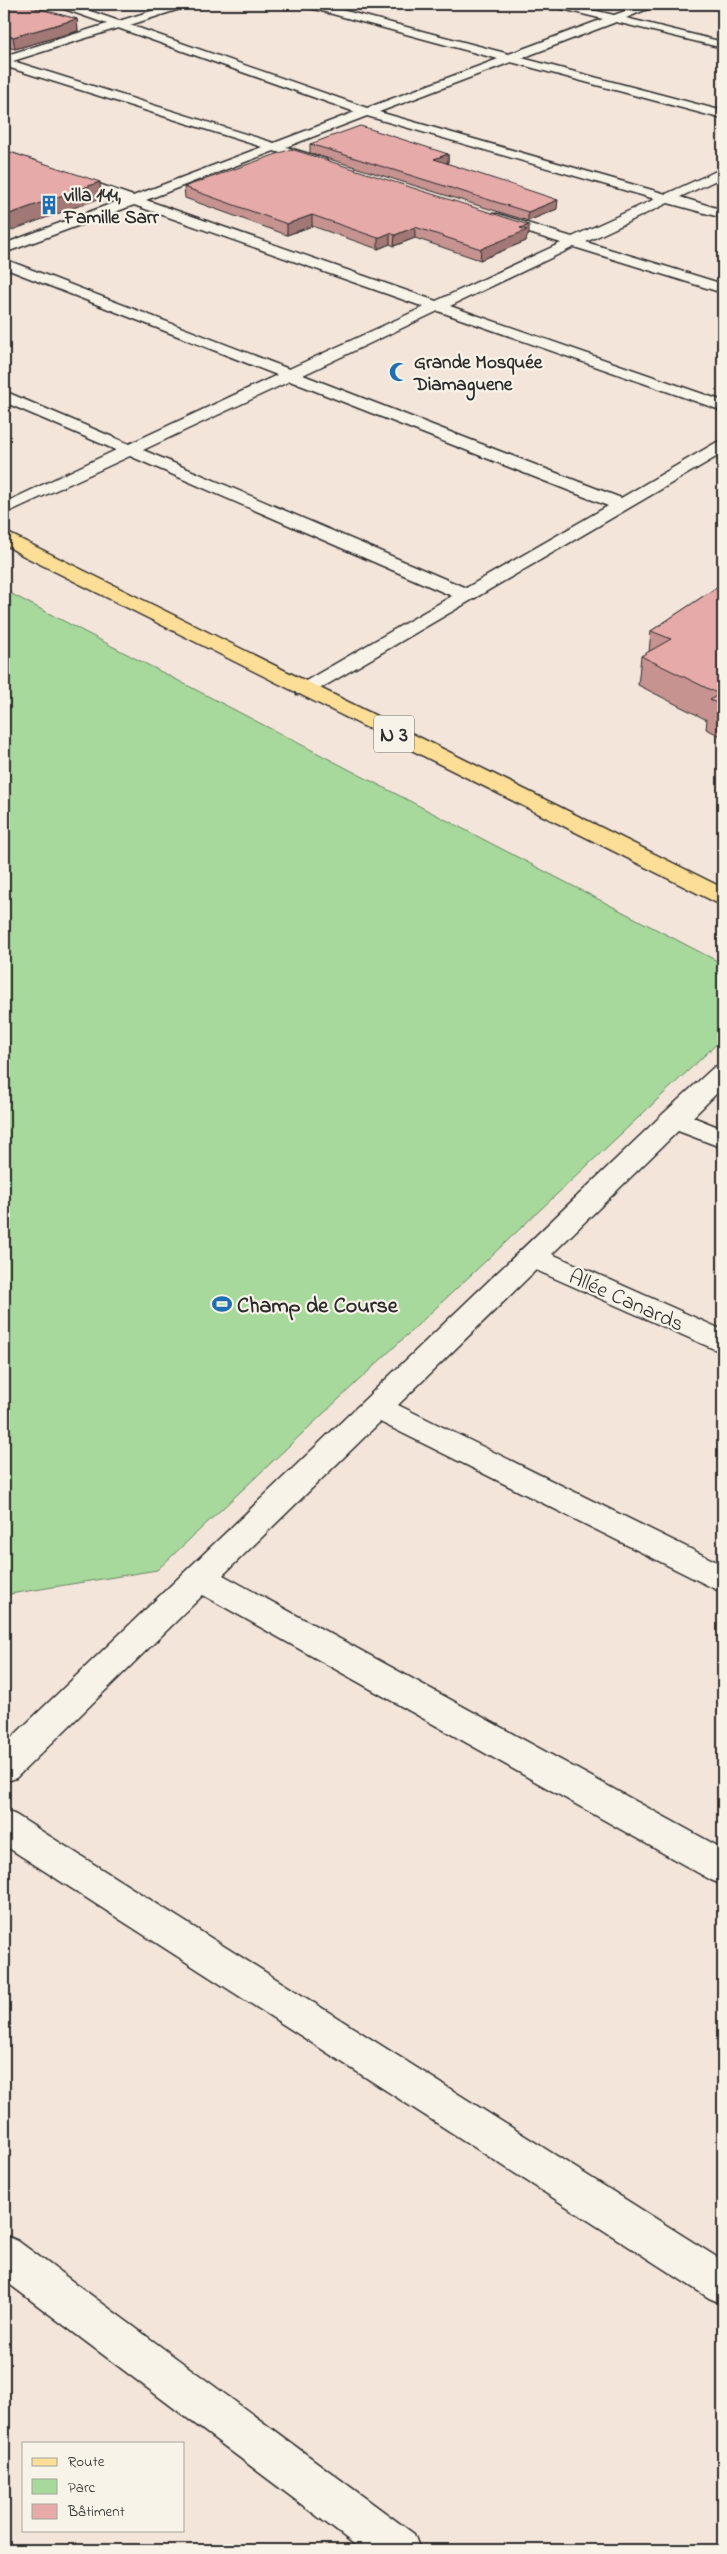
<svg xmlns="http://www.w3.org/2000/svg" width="727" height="2554" viewBox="0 0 727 2554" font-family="'Indie Flower',sans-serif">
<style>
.green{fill:#a6d99b;stroke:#688263}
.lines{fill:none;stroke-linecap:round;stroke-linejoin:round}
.minor-casing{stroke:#2b2b2b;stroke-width:3}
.major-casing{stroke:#2b2b2b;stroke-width:3}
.minor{fill:#f7f3e8;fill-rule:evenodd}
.major{fill:#fcde96;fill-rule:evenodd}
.wall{fill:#c69391;stroke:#2b2b2b}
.shaded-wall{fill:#a17876;stroke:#2b2b2b}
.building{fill:#e6aba9;stroke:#2b2b2b}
.labels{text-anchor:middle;stroke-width:4.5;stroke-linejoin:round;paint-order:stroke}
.far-poi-label{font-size:19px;font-weight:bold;fill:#2b2b2b;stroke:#f7f3e8;text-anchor:start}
.shield{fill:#f7f3e8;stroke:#686764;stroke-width:1}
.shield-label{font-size:21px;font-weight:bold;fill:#2b2b2b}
.street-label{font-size:22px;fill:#2b2b2b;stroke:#f7f3e8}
.poi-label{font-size:22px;font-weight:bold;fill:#2b2b2b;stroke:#f7f3e8;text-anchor:start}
</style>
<rect width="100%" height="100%" fill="#f4e5db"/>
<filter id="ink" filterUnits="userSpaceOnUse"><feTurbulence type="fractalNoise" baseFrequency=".02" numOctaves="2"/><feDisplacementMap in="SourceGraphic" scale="10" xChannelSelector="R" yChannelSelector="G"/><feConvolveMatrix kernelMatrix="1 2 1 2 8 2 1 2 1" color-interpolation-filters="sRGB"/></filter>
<g filter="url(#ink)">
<path class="green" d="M4 590 723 964V1038L157 1570 4 1595Z"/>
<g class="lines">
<defs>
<g id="minor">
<path d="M55 4H70L119 21 174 4H190L189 6 130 25 367 108 498 59 303 6 302 4H319L509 54 603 19 550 6 549 4H567L614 15 645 4H659L626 18 723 42V48L616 22 522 58 723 111V119L511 62 379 112 666 194 723 168V177L680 197 723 210V218L668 203 586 242 723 284V293L574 247 450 306 723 401V411L438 311 303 375 621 498 717 442 723 441V453L311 694H297L294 690 297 686 452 596 130 456 4 514V503L116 450 4 402V391L129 444 277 375 4 268V259L289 369 424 307 134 205 4 253V244L121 200 4 159V151L133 196 262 147 4 66V56L107 24 56 6ZM118 28 355 112 274 143 13 61ZM367 116 655 199 572 237 498 214H488L486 217 488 220 561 243 436 301 146 200 274 151 316 165H326L327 162 326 159 286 147ZM290 381 608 506 466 588 143 450Z"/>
<path d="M723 1065V1087L693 1117 723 1129V1148L678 1131 552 1254 723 1330V1353L536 1270 398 1405 723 1565V1593L380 1422 223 1575 723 1849V1885L711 1880 203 1595 16 1778 4 1782V1745L664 1113 714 1067Z"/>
<path d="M4 1810 16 1815 723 2261V2304L709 2298 4 1845Z"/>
<path d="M4 2235 18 2241 414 2534 420 2550H362L4 2280Z"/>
</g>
<path id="major" d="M4 531 723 888V904L715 902 22 555 4 544Z"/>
</defs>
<use href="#minor" class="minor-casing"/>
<use href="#major" class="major-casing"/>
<use href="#minor" class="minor"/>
<use href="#major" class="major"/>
</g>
<g class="wall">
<path d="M4 4H38V9L77 19 78 31 15 49 4 46Z"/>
<path d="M310 144 448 154V162L445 163 557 209 528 221 310 153Z"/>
<path d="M184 187 529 235 527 236 526 241 480 260 415 238 394 246 390 244 378 249 312 226 287 235 185 198Z"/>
<path d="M723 583V737L706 729 707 720 638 685 641 656 649 652 651 631Z"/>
</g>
<g class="shaded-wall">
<path d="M30 4H38L39 14 25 5Z"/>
<path d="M77 19 78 31 15 49 13 37Z"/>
<path d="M448 154V162L433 168 434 159Z"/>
<path d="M100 182 101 198 4 233V216Z"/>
<path d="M558 200 557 209 528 221V212Z"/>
<path d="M312 215V226L287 235V224Z"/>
<path d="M529 225V235L527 236 526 241 480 260 481 249 520 228Z"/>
<path d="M415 227V238L394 246 395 235Z"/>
<path d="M390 233V244L378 249V238Z"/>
</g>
<g class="building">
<path d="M4 4H30L25 5 77 19 13 37 4 34Z"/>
<path d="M360 126 364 127 448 154 434 159 558 200 528 212 310 144Z"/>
<path d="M291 149 529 225 520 228 527 230 481 249 415 227 395 235 390 233 378 238 312 215 287 224 184 187Z"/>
<path d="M4 150 100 182 4 216Z"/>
<path d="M723 583V706L710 700 719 694 641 656 671 639 651 631Z"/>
</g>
</g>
<defs>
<symbol id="building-bare" viewBox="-9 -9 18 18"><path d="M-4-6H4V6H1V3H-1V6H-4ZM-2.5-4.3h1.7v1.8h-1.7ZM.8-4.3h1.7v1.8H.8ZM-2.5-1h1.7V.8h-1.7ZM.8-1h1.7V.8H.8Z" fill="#1f6fb2" stroke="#f7f3e8" stroke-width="2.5" paint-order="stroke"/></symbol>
<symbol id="mosque-bare" viewBox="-9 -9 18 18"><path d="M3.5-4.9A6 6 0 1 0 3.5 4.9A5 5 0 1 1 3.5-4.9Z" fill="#1f6fb2" stroke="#f7f3e8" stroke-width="2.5" paint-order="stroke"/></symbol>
<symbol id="stadium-bare" viewBox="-9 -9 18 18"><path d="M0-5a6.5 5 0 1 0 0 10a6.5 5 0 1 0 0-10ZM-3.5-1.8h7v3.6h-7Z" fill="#1f6fb2" stroke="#f7f3e8" stroke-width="2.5" paint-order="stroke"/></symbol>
</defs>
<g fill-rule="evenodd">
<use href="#building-bare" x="35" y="191" width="28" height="28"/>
<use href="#mosque-bare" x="385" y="358" width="28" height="28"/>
<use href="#stadium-bare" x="208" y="1290" width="28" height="28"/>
</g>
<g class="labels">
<g class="far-poi-label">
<text x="64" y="201">villa 144,<tspan x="64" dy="22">Famille Sarr</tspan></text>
<text x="414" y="368">Grande Mosquée<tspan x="414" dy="22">Diamaguene</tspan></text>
</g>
<rect class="shield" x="374" y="715.5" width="40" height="37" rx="4"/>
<g class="shield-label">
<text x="394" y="741">N 3</text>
</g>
<g class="street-label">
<text transform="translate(627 1299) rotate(24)" y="8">Allée Canards</text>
</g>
<g class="poi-label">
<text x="237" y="1312">Champ de Course</text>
</g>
</g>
<rect width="727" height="2554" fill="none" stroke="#f7f3e8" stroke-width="20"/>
<rect x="10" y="10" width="707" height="2534" fill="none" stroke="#2b2b2b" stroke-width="2" filter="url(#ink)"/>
<rect x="22" y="2442" width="162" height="90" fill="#f7f3e8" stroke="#a5a39c"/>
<rect x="32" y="2458" width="25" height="8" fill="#fcde96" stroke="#a5a39c"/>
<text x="68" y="2466" font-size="15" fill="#2b2b2b">Route</text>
<rect x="32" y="2479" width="25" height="15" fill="#a6d99b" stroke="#a5a39c"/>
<text x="68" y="2492" font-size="15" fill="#2b2b2b">Parc</text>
<rect x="32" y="2504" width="25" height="15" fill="#e6aba9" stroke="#a5a39c"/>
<text x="68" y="2516" font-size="15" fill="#2b2b2b">Bâtiment</text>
</svg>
